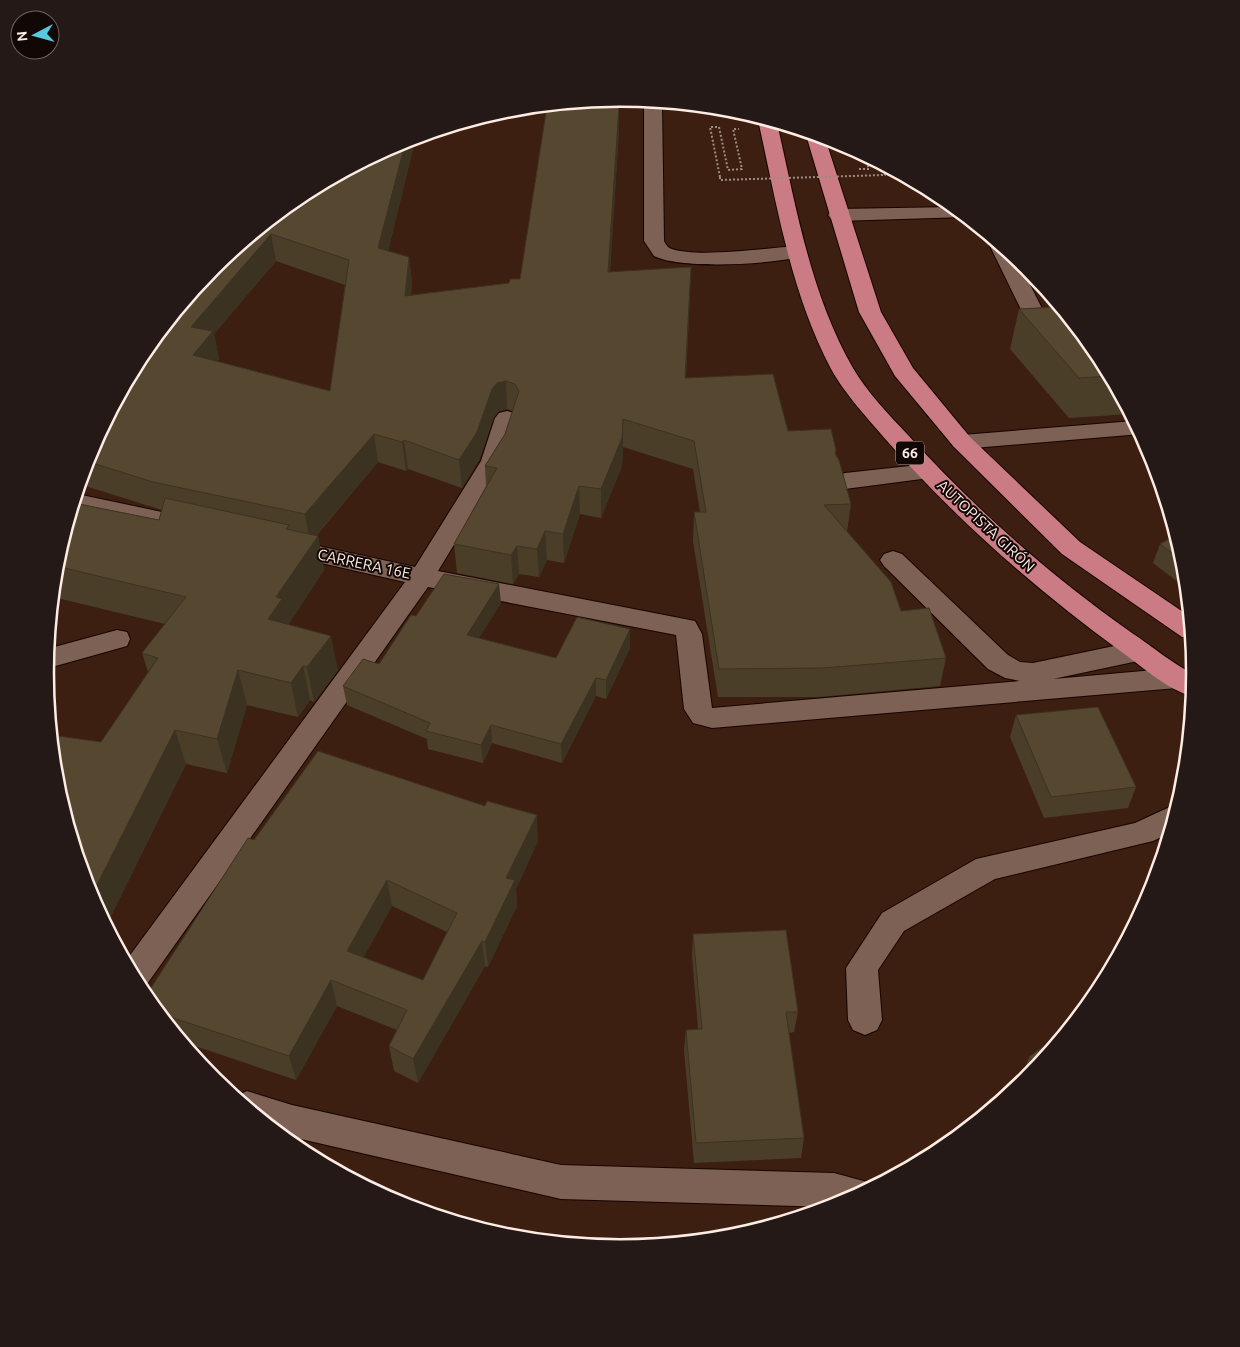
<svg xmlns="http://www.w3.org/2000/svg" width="1240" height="1347" viewBox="0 0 1240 1347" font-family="Ubuntu,sans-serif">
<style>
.built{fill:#3c1f10}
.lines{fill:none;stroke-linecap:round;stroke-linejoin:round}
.minor-casing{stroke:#170400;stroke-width:2}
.highway-casing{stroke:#170400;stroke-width:2}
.path{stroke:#9e8b82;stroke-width:2;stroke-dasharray:2 2;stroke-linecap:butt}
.minor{fill:#7d6154;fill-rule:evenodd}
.highway{fill:#ca7b83;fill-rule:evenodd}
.path-bridge{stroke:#9e8b82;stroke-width:2;stroke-dasharray:2 2;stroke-linecap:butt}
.wall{fill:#4a3e29;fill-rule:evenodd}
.shaded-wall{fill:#3c3222}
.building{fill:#564830;stroke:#3c3222;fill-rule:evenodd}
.labels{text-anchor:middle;stroke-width:4;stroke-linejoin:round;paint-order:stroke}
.shield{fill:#110704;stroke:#b6a7a1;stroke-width:1}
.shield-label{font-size:14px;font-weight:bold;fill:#fcece4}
.street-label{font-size:15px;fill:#fcece4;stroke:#110704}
.rim{fill:none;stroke:#fcece4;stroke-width:2.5}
</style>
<rect width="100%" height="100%" fill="#301a0f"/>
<circle class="built" cx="622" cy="676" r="572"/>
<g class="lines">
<defs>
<g id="minor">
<path d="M620 99 662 103 664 241C666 245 668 248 672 249 698 258 767 248 797 246L804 248 807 252 804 256C774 264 682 270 654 256L644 241V104L585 107 577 103Z"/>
<path d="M954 207 966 217 838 221 831 219 828 215 831 211 838 209Z"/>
<path d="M993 239 1017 259 1052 328 1049 333 1041 334 1033 333 1030 328 989 244Z"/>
<path d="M507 411 515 413 519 418 505 461 438 571 695 621 702 634 712 708 1020 681 1005 678 988 669 884 566 880 560 884 554 893 551 902 554 1008 655 1020 662 1033 663 1138 641 1148 644 1152 651 1148 658 1138 661 1053 679 1177 668 1187 671 1191 678 1187 685 1177 688 712 728 693 723 684 709 676 635 428 587 145 987 140 989 125 962 405 582 277 553 273 547 277 541 286 539 415 567 481 461 495 418 499 413Z"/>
<path d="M1134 421 1141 434 962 449 954 447 950 442 954 437 962 435Z"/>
<path d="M928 464 937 467 940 472 937 477 845 489 836 486 833 481 836 476 845 473Z"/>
<path d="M77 494 195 519 204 521 207 527 204 533 195 535 74 509 72 508Z"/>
<path d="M117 630 127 632 130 639 127 646 45 669 47 649Z"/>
<path d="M1174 805 1178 806 1170 833 1153 841 995 879 904 931 878 970 882 1020 877 1030 865 1035 853 1030 848 1020 846 968 882 913 976 859 1135 823Z"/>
<path d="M247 1091 292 1105 561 1165 834 1173 871 1183 873 1187 832 1207 561 1199 292 1137 277 1133 234 1097Z"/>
</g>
<g id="highway">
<path d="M759 118 777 123C796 206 810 293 853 368 867 392 889 415 908 435 975 509 1051 576 1132 633 1153 647 1173 664 1195 675L1193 697C1167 689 1145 669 1123 653 1037 591 957 520 887 441 869 420 844 393 831 369 790 291 777 205 758 120Z"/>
<path d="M808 132 825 138 881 312 913 368 970 437 1080 542 1189 616 1192 639 1182 637 1062 554 954 447 895 376 859 312 806 135Z"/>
</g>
</defs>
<use href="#minor" class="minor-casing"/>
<use href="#highway" class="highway-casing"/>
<g class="path">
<path d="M882 165 884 172"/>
<path d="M859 169H869L864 155"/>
<path d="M720 177 710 127H719L728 170 742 169 733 129H739"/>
</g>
<use href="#minor" class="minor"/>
<use href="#highway" class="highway"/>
<path class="path-bridge" d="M720 177V180L885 175 884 172"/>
</g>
<g class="wall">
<path d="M619 106V131L610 272 690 294 686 378 788 431 836 450V455L851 504 847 532 901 611 946 658 940 686 819 697H718L693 541 694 512H700L693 469 623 447 622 466 601 518 580 514 564 563 547 560 539 577 519 574 513 584 457 573 454 544 486 486 485 466 505 434 513 411 507 409 499 411 494 417 479 460 462 488 408 469 406 471 378 462 316 536H318L324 570 288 625 338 670 314 702 310 700 298 717 247 705 227 773 186 764 106 926 89 893 101 742 148 672 142 653 165 624 53 597 56 561 159 520 162 510 79 484 89 453 214 267 400 142 416 137 388 251 409 257 412 284 411 295 509 283 520 279ZM276 261 345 285 330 391 217 361 219 359 214 334Z"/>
<path d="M1029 270 1098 354 1130 414 1069 418 1010 349 1019 309 1049 307Z"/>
<path d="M1160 544 1184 562 1187 589 1153 563Z"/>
<path d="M501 603 479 638 556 658 630 629V648L606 699 596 696 562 763 492 743 483 763 428 749 427 739 347 705 343 686 379 664 416 616Z"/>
<path d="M1016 715 1136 787 1128 808 1044 818 1010 737Z"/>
<path d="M254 840 538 841 516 889 517 906 488 967 485 966 418 1083 394 1071 389 1046 397 1030 337 1006 296 1080 183 1042 145 997ZM392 906 447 932 423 980 363 958Z"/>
<path d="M693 934 798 1012 794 1032 789 1033 804 1138 801 1158 694 1163 684 1050 686 1030 698 1029 692 955Z"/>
<path d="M1070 1027 1026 1080 1020 1086 1019 1085 1029 1057Z"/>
</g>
<g class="shaded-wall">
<path d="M619 106V131L608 299V272Z"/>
<path d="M416 137 382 275 378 248 406 140Z"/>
<path d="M271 234 276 261 214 334 219 359 200 382 193 355 191 327Z"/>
<path d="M409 257 412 284 408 323 405 296Z"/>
<path d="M691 267 690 294 684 406 685 378Z"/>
<path d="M506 381 507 409 499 411 494 417 479 460 462 488 459 460 492 389 497 383Z"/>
<path d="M623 419V447L622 466 601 518V489Z"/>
<path d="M374 434 378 462 310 542 305 514Z"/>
<path d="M404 440 408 469 406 471 402 442Z"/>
<path d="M579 486 580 514 564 563 563 534Z"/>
<path d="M545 531 547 560 539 577 537 549Z"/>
<path d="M318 536 324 570 288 625 268 619 276 597Z"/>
<path d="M517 546 519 574 513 584 511 555Z"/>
<path d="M499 584 501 603 469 654 467 635Z"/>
<path d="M630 629V648L606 699V680Z"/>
<path d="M331 636 338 670 314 702 307 667Z"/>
<path d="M303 666 310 700 298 717 291 683Z"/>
<path d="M238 670 247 705 227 773 217 739Z"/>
<path d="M596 678V696L562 763 561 744Z"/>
<path d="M491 725 492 743 483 763 481 745Z"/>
<path d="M175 730 186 764 106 926 91 897Z"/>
<path d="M537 815 538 841 516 889 517 906 488 967 485 942 506 878Z"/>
<path d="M387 880 392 906 353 977 347 951Z"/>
<path d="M482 941 485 966 418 1083 413 1059Z"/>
<path d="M331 980 337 1006 296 1080 289 1056Z"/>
</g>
<g class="building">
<path d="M556 105 619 106 608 272 691 267 685 378 773 374 788 431 831 429 836 450 835 454 839 460 851 504 824 505 891 582 901 611 929 608 946 658 823 668 719 669 694 512H706L694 441 623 419 622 438 601 489 579 486 563 534 545 531 537 549 517 546 511 555 454 544 497 468 485 466 505 434 519 391 515 384 506 381 497 383 492 389 477 432 459 460 404 440 402 442 374 434 305 514 153 482 86 461 89 453 142 354 214 267 301 195 400 142 406 140 378 248 409 257 405 296 509 283 510 279H520L547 106ZM271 234 349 260 330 391 193 355 213 331 191 327Z"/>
<path d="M1059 307 1098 354 1110 376 1079 378 1019 309Z"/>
<path d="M165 498 289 525 286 529 318 536 276 597 282 599 268 619 331 636 307 667 303 666 291 683 238 670 217 739 175 730 91 897 89 893 56 785 51 735 101 742 158 658 142 653 186 597 56 566V561L74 503 159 520Z"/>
<path d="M1176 535 1184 562 1160 544Z"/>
<path d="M444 574 499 584 467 635 556 658 577 617 630 629 606 680 596 678 561 744 491 725 481 745 426 731 430 723 343 686 363 659 379 664 411 615 416 616Z"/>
<path d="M1098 707 1136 787 1051 797 1016 715Z"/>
<path d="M318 751 485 806 487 801 537 815 506 878 515 880 485 942 482 941 413 1059 389 1046 407 1010 331 980 289 1056 158 1013 145 997 248 838 254 840ZM387 880 457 913 423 980 347 951Z"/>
<path d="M786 930 798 1012H786L804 1138 696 1143 686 1030 702 1029 693 934Z"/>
<path d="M1070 1027 1038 1066 1029 1057Z"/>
</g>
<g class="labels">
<rect class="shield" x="896" y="441.5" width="28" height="23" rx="4"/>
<g class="shield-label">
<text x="910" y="458">66</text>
</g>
<g class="street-label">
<text transform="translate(986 526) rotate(43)" y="5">AUTOPISTA GIRÓN</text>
<text transform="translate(364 564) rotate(12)" y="5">CARRERA 16E</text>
</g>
</g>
<path d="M0 0H1240V1347H0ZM54 673a566 566 0 1 1 1132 0a566 566 0 1 1-1132 0Z" fill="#241916" fill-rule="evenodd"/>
<path class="rim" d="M54 673a566 566 0 1 1 1132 0a566 566 0 1 1-1132 0Z"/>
<g transform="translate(35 35) rotate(264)"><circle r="24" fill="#110704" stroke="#6f635e"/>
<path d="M0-4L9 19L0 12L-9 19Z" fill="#55cadf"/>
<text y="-8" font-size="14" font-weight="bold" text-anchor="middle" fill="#fcece4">N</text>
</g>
</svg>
